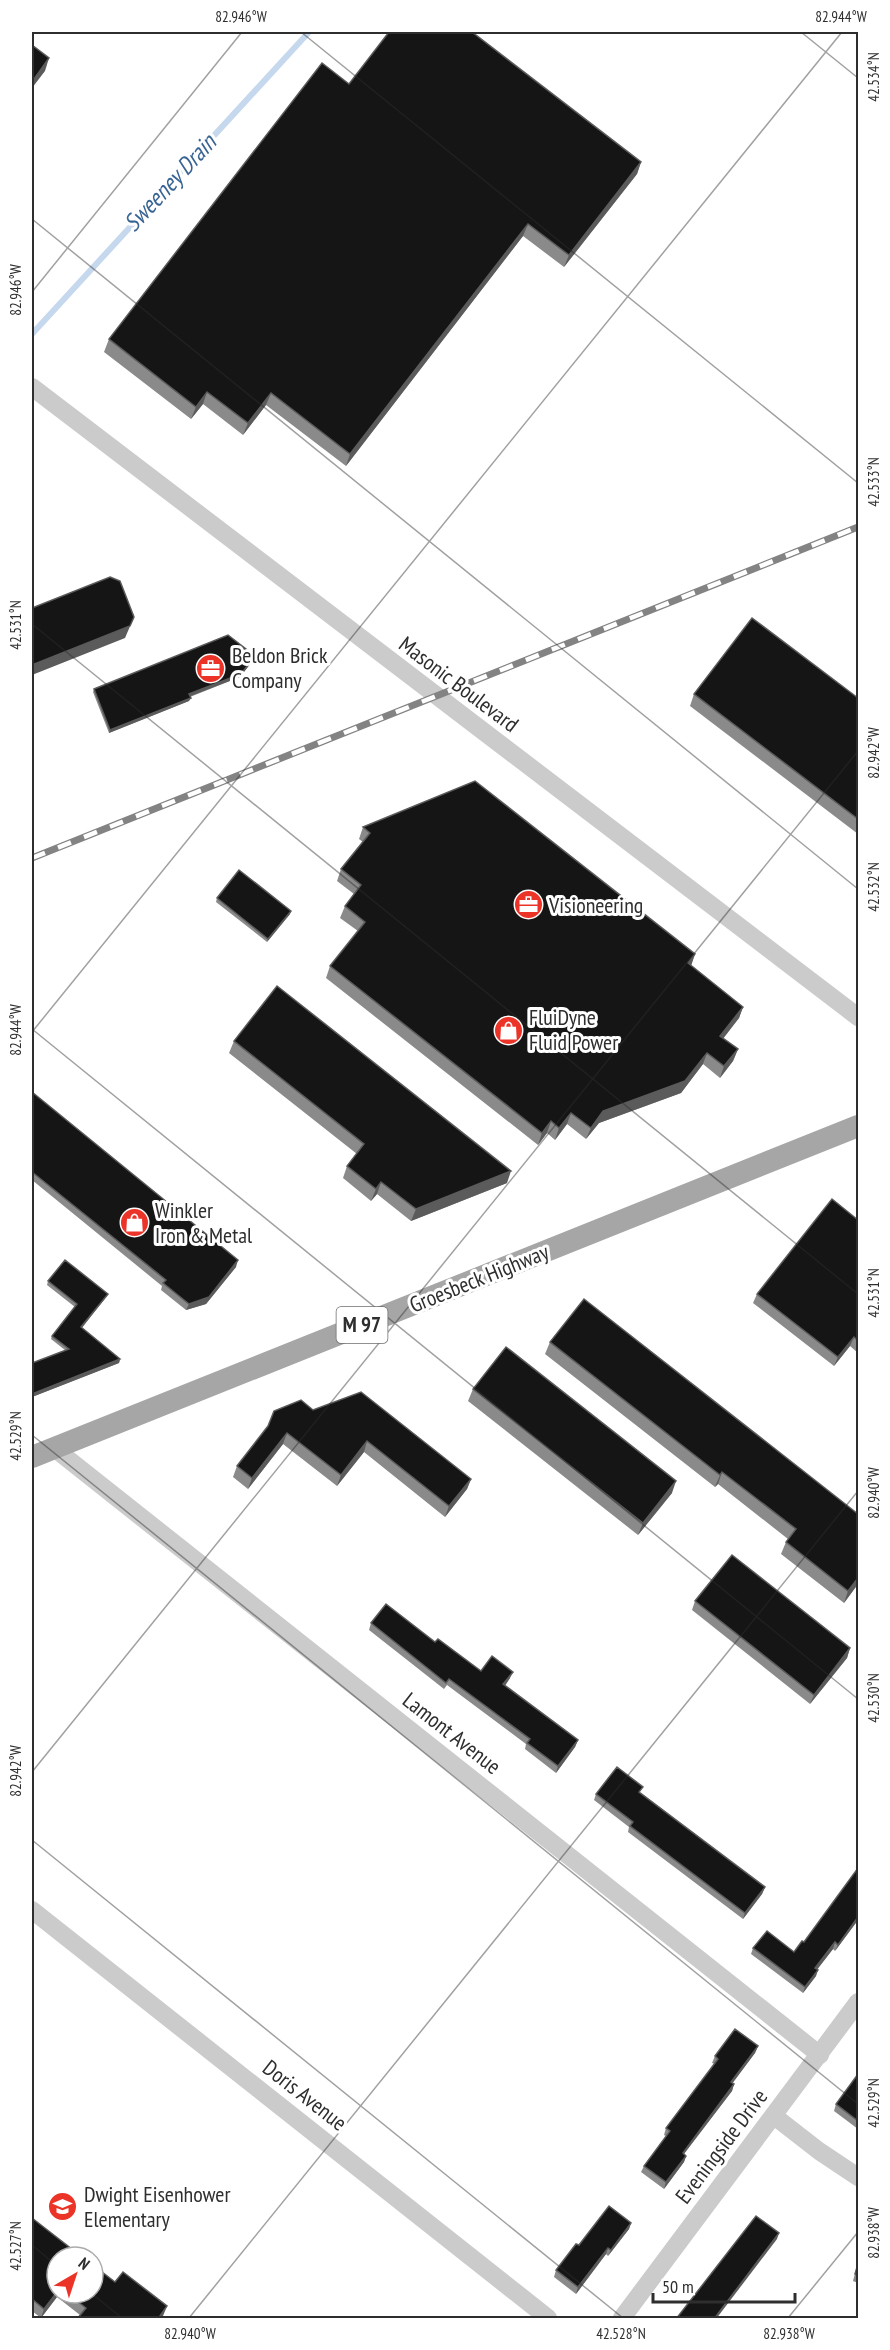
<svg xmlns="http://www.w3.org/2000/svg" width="890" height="2350" viewBox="0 0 890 2350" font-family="'PT Sans Narrow',sans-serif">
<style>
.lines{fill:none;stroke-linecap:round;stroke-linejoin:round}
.stream{stroke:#c5d8ed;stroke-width:6}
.minor{stroke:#cbcbcb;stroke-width:18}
.major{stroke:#a6a6a6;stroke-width:22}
.rail-casing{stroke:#838383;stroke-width:7}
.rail{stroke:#fff;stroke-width:4.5;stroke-dasharray:14;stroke-linecap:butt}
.wall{fill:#8a8a8a}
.shaded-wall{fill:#5b5b5b}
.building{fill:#151515;stroke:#5b5b5b;stroke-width:1.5}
.ticks{fill:none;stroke:#2e2e2e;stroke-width:1.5;stroke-opacity:0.45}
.labels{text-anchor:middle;stroke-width:6;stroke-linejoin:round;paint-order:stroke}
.shield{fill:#fff;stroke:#6d6d6d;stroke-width:1.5}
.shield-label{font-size:21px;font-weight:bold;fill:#2e2e2e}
.poi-label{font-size:22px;fill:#2e2e2e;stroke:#fff;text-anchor:start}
.street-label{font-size:22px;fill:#2e2e2e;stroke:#fff}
.water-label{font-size:24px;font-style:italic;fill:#386493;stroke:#fff}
.neatline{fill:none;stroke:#2e2e2e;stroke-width:2}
.ticks-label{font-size:15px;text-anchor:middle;fill:#2e2e2e}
</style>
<rect width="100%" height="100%" fill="#fff"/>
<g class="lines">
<path class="stream" d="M32 334 309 32"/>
<g class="minor">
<path d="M32 387 858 1017"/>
<path d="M54 1448 820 2055"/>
<path d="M32 1910 548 2318"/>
<path d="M774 2116 819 2151 858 2177"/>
<path d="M622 2318 858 2002"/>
</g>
<path class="major" d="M32 1457 858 1126"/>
<defs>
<path id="rail" d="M32 858 858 527"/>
</defs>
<use href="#rail" class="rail-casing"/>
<use href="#rail" class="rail"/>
</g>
<g class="wall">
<path d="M349 84 641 162 637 174 564 267 523 236 346 466 266 405 243 435 203 404 191 419 104 352 109 339Z"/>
<path d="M254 659 240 677 190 697 189 701 109 733 93 692 94 689Z"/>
<path d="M694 694 858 698V834L690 706Z"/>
<path d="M363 827 695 954 691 965 743 1007 739 1018 723 1038 738 1049 733 1061 720 1078 703 1064 681 1093 599 1123 586 1139 567 1124 555 1140 547 1133 538 1145 326 978 330 966 358 931 340 918 345 906 354 894 337 881 341 869 363 842 359 839Z"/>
<path d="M217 898 290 914 267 942 216 902Z"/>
<path d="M234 1041 507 1183 411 1221 377 1194 371 1201 343 1178 347 1166 357 1154 229 1053Z"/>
<path d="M32 1092 236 1267 206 1304 186 1310 161 1290 162 1286 32 1180Z"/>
<path d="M858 1220V1353L850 1346 834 1366 753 1303 757 1294Z"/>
<path d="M48 1281 108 1294 106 1297 82 1328 120 1359 119 1363 32 1397V1363L65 1350 51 1339 52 1336 75 1307 47 1285Z"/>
<path d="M550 1342 858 1514V1584L844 1603 781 1554 786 1542 788 1539 718 1484 715 1487 545 1354Z"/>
<path d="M473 1389 672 1493 638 1535 468 1401Z"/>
<path d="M313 1410 471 1479 467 1489 445 1517 364 1452 337 1486 283 1444 248 1489 233 1477 237 1466Z"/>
<path d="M695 1601 850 1648 847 1658 810 1704 692 1610Z"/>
<path d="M371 1623 435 1642 481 1671 510 1678 505 1686 578 1740 575 1747 556 1773 525 1749 526 1744 447 1685 444 1689 369 1630Z"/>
<path d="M641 1793 765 1887 762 1894 743 1919 628 1832 629 1827 594 1800 596 1794Z"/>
<path d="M858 1920 835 1951 833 1949 817 1969 816 1976 803 1993 751 1954 753 1948 794 1952 804 1942Z"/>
<path d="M758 2046 755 2053 732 2083 734 2084 732 2091 684 2154 686 2156 684 2162 664 2189 641 2172 644 2166 666 2136 664 2135 666 2128 715 2064 712 2063 715 2056Z"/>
<path d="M858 2074V2129L834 2111 836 2104Z"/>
<path d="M32 2218 57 2257V2293H93L115 2282 163 2316 162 2317 80 2315 57 2297 41 2318 32 2311Z"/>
<path d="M631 2223 629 2229 608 2256 606 2254 576 2294 554 2277 556 2270 579 2245Z"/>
<path d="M858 2262V2283L853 2281Z"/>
</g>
<g class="shaded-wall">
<path d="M49 58 45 71 32 88V82Z"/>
<path d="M641 162 637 174 564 267 569 255Z"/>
<path d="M528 224 523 236 346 466 350 454Z"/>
<path d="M207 392 203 404 191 419 196 407Z"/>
<path d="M271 393 266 405 243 435 248 423Z"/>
<path d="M134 617 125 638 32 675V665Z"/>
<path d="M255 656 254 659 240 677 188 697 189 694Z"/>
<path d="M191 698 189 701 109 733 110 730Z"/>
<path d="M291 911 290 914 267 942 268 939Z"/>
<path d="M695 954 691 966 688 963Z"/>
<path d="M743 1007 739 1018 716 1048 720 1036Z"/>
<path d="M738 1049 733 1061 720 1078 724 1066Z"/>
<path d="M707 1053 703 1064 681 1093 599 1123 586 1139 591 1128 603 1111Z"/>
<path d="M571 1113 567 1124 555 1140 559 1128Z"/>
<path d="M551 1121 547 1133 538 1145 542 1133Z"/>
<path d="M511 1171 507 1183 411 1221 416 1209Z"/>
<path d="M381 1182 377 1194 371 1201 376 1189Z"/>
<path d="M238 1260 236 1267 206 1304 186 1310 189 1304Z"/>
<path d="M108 1294 106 1297 79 1331 81 1327Z"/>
<path d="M854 1337 850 1346 834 1366 838 1357Z"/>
<path d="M120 1359 119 1363 32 1397V1394Z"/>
<path d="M287 1433 283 1444 248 1489 252 1478Z"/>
<path d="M367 1441 364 1452 337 1486 341 1475Z"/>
<path d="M722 1472 718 1484 715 1487 720 1475Z"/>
<path d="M471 1479 467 1489 445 1517 449 1506Z"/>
<path d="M676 1481 672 1493 638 1535 643 1523Z"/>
<path d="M858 1578V1584L844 1603 848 1591Z"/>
<path d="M850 1648 847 1658 810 1704 814 1695Z"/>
<path d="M513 1672 510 1678 501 1691 503 1684Z"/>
<path d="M578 1740 575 1747 556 1773 558 1766Z"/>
<path d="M765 1887 762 1894 743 1919 745 1913Z"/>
<path d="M858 1917V1920L835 1951 838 1945Z"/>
<path d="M835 1942 833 1949 813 1975 815 1968Z"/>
<path d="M818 1970 816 1976 803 1993 805 1987Z"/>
<path d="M758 2046 755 2053 729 2088 731 2082Z"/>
<path d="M734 2084 732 2091 680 2159 683 2153Z"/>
<path d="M686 2156 684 2162 664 2189 666 2182Z"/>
<path d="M631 2223 629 2229 608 2256 611 2250Z"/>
<path d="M779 2233 777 2239 716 2319H714Z"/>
<path d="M608 2248 606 2254 576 2294 578 2287Z"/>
<path d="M57 2292V2293H58L57 2297 41 2318 44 2309Z"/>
<path d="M167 2306 163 2316 161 2319 160 2316Z"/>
</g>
<g class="building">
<path d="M389 32H472L641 162 569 255 528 224 350 454 271 393 248 423 207 392 196 407 109 339 322 63 349 84Z"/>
<path d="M32 45 49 58 32 82Z"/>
<path d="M110 577 120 581 134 617 130 626 32 665V608Z"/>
<path d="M752 618 858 698V819L694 694Z"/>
<path d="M228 635 255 656 241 674 189 694 191 698 110 730 94 689Z"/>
<path d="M475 781 695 954 688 963 743 1007 720 1036 738 1049 724 1066 707 1053 685 1081 603 1111 591 1128 571 1113 559 1128 551 1121 542 1133 330 966 365 922 345 906 361 885 341 869 370 833 363 827Z"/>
<path d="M239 870 291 911 268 939 217 898Z"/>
<path d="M277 986 511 1171 416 1209 381 1182 376 1189 347 1166 364 1144 234 1041Z"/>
<path d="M32 1092 238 1260 209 1297 189 1304 163 1283 166 1280 32 1172Z"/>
<path d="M832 1199 858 1220V1341L854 1337 838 1357 757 1294Z"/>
<path d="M65 1260 108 1294 81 1327 120 1359 32 1394V1373L33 1372 32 1367V1363L69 1349 52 1336 77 1304 48 1281Z"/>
<path d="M584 1299 858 1514V1578L848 1591 786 1542 796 1529 722 1472 720 1475 550 1342Z"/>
<path d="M506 1347 676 1481 643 1523 473 1389Z"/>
<path d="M361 1392 471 1479 449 1506 367 1441 341 1475 287 1433 252 1478 237 1466 268 1426 274 1411 301 1400 313 1410Z"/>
<path d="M732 1555 850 1648 814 1695 695 1601Z"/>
<path d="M386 1604 435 1642 438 1639 481 1671 492 1656 513 1672 503 1684 578 1740 558 1766 527 1743 530 1739 449 1679 446 1683 371 1623Z"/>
<path d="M617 1767 643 1787 639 1792 765 1887 745 1913 630 1826 633 1822 596 1794Z"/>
<path d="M858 1868V1917L838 1945 835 1942 815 1968 818 1970 805 1987 753 1948 767 1931 794 1952 802 1941 804 1942Z"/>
<path d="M735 2029 758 2046 731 2082 734 2084 683 2153 686 2156 666 2182 644 2166 670 2131 666 2128 718 2059 715 2056Z"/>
<path d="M858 2074V2121L836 2104Z"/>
<path d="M609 2206 631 2223 611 2250 608 2248 578 2287 556 2270 576 2244 579 2245Z"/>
<path d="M756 2216 779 2233 714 2319H676Z"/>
<path d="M32 2218 82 2257H57V2292L44 2309 32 2299Z"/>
<path d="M858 2264V2276L855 2274Z"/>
<path d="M93 2265 115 2282 123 2272 167 2306 160 2316 163 2319H77L86 2308 67 2293H93Z"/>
</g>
<path class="ticks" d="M301 32 858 483M801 32 858 78M32 219 858 889M32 292 242 32M32 624 858 1294M32 1029 858 1699M32 1032 842 32M32 1435 858 2104M32 1772 858 751M32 1840 623 2318M32 2245 57 2266M91 2293 122 2318M189 2318 858 1491M788 2318 858 2232"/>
<defs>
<symbol id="office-disc" viewBox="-11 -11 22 22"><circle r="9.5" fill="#ec3328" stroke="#fff"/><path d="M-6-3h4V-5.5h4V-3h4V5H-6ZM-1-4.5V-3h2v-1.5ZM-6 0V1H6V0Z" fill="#fff"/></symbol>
<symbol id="shop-disc" viewBox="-11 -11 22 22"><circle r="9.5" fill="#ec3328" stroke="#fff"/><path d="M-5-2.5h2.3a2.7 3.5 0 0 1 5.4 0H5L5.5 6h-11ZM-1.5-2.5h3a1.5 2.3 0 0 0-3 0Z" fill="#fff"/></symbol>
<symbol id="school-disc" viewBox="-11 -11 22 22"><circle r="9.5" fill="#ec3328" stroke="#fff"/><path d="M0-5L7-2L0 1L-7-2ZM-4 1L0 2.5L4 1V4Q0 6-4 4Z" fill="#fff"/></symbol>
</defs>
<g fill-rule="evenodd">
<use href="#office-disc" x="194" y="652" width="33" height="33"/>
<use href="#office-disc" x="512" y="888" width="33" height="33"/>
<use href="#shop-disc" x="492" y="1014" width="33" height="33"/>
<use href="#shop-disc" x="118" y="1206" width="33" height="33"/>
<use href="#school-disc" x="46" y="2190" width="33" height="33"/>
</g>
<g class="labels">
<rect class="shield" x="336.5" y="1307" width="51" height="36" rx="4.5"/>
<g class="shield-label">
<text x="362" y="1332">M 97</text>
</g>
<g class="poi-label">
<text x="232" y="663">Beldon Brick<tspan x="232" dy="25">Company</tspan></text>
<text x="549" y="913">Visioneering</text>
<text x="529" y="1025">FluiDyne<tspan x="529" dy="25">Fluid Power</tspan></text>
<text x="155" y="1218">Winkler<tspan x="155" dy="25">Iron &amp; Metal</tspan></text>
<text x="84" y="2202">Dwight Eisenhower<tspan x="84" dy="25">Elementary</tspan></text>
</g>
<g class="street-label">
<text transform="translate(459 684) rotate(37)" y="8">Masonic Boulevard</text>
<text transform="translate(479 1278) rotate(-22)" y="8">Groesbeck Highway</text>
<text transform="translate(452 1733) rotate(38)" y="8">Lamont Avenue</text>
<text transform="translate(305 2095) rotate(38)" y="8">Doris Avenue</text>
<text transform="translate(721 2146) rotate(-53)" y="8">Eveningside Drive</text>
</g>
<g class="water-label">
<text transform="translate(170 183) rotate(-47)" y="8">Sweeney Drain</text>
</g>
</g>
<rect width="890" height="2350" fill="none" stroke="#ffffff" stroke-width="66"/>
<g transform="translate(75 2275) rotate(39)"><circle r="28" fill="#ffffff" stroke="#ababab" stroke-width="1.5"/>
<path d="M0-4.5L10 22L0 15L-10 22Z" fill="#ec3328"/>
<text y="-9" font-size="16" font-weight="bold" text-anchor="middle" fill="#2e2e2e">N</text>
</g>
<path d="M653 2293v9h142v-9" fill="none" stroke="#2e2e2e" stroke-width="3"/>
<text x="662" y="2293" font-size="18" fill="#2e2e2e" stroke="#ffffff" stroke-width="4.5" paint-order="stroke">50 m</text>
<rect x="33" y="33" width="824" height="2284" class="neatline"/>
<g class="ticks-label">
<text x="241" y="22">82.946°W</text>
<text x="841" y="22">82.944°W</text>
<text transform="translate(874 77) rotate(-90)" y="5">42.534°N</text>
<text transform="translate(16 290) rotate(-90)" y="5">82.946°W</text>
<text transform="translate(874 482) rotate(-90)" y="5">42.533°N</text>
<text transform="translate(16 625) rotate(-90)" y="5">42.531°N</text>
<text transform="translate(874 753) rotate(-90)" y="5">82.942°W</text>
<text transform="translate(874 887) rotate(-90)" y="5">42.532°N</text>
<text transform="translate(16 1030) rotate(-90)" y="5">82.944°W</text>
<text transform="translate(874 1293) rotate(-90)" y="5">42.531°N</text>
<text transform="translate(16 1436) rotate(-90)" y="5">42.529°N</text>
<text transform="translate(874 1493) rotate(-90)" y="5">82.940°W</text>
<text transform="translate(874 1698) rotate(-90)" y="5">42.530°N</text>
<text transform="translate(16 1771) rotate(-90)" y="5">82.942°W</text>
<text transform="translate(874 2103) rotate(-90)" y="5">42.529°N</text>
<text transform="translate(874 2233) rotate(-90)" y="5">82.938°W</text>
<text transform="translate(16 2246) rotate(-90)" y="5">42.527°N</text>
<text x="190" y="2339">82.940°W</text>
<text x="621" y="2339">42.528°N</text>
<text x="789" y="2339">82.938°W</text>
</g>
</svg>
